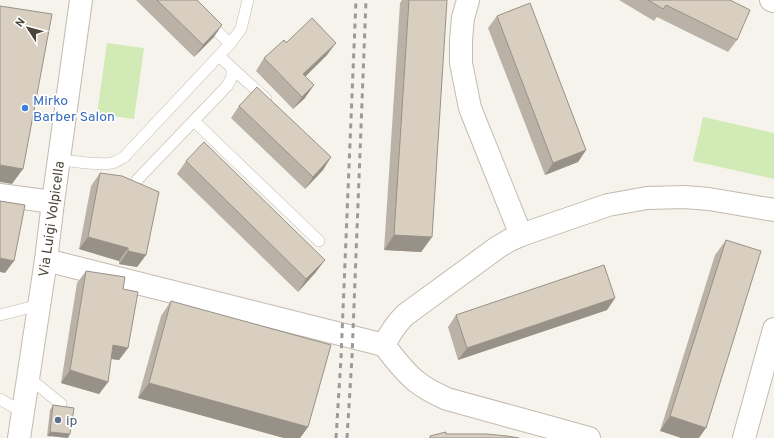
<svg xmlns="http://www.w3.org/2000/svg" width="774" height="438" viewBox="0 0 774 438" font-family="Overpass,sans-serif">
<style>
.green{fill:#d2eab5}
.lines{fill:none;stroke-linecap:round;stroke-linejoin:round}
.service-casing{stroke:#c2bbae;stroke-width:12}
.minor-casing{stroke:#c2bbae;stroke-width:24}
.tertiary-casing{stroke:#c2bbae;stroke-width:24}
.service{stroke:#fff;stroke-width:11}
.minor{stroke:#fff;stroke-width:22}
.tertiary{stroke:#fff;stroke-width:22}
.rail{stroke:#9a9a9a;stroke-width:3;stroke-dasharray:5 5;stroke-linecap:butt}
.wall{fill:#bab2a6}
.shaded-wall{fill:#979187}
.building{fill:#d8cfc1;stroke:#979187}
.shop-dot{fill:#3f7fe0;stroke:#fff;stroke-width:1.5}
.service-dot{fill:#5c6f8a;stroke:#fff;stroke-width:1.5}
.labels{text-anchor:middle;stroke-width:3.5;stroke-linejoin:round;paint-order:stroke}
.shop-label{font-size:14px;fill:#366cbe;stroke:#fff;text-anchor:start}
.street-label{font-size:14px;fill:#4b4439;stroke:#fff}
.service-label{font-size:14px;fill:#4e5e75;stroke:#fff;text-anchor:start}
</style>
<rect width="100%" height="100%" fill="#f6f3ec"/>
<g class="green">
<path d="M107 43 144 48 134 119 97 114Z"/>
<path d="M703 117 774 133V179L693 161Z"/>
</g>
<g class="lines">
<defs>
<g id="service">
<path d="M186 0 230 44"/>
<path d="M219 56 266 99"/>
<path d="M194 121 319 241"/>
<path d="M60 160C74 161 99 166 112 163 117 162 120 159 124 157L230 44 241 29 248 0"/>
<path d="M137 180 227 86 232 77V68"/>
<path d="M0 315 39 305"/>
<path d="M28 377 61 404 55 438"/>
<path d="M0 399 22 412"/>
</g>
<g id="minor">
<path d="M468 0 463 18 461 40V63L470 108 521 235"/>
<path d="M771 0 774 1"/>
<path d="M0 195 53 202"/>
<path d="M46 260 384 345C394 358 404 372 417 382 426 389 436 394 447 399L589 438"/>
<path d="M384 345C390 333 396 324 405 315L498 247 510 240 521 235 608 205 647 198 684 197 709 199 774 210"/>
<path d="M744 438 774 329"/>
</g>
<path id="tertiary" d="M19 438 46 260 53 202 81 0"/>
</defs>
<use href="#service" class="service-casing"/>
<use href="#minor" class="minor-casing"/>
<use href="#tertiary" class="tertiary-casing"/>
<use href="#service" class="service"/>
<use href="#minor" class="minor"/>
<use href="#tertiary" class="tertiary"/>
<g class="rail">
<path d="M336 438 341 358 356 0"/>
<path d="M347 438 352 357 366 0"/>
</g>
</g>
<g class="wall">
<path d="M136 0H197L214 37 194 57Z"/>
<path d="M402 0H409L432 237 421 252 384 250 400 3Z"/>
<path d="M619 0H730L737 40 728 52 657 17 654 21Z"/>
<path d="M497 16 586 150 578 162 545 175 488 28Z"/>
<path d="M286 43 327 55 305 76V98L293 109 256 71 264 58Z"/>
<path d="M239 106 331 157 323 170 305 189 231 118Z"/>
<path d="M186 161 316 272 298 292 177 174Z"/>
<path d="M100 173 146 255 137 267 119 264V261L79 249 91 186Z"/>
<path d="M726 240 706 428 660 431 715 255Z"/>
<path d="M86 271 123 289 128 348 119 360 111 359 108 382 99 394 61 383 77 283Z"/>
<path d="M615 298 607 310 458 360 448 327 456 315Z"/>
<path d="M171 301 308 427 300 438H284L138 398 161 316Z"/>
<path d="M53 405 74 408 47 436 50 410Z"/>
</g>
<g class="shaded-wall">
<path d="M222 25 214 37 194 57 203 45Z"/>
<path d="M336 43 327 55 295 87 303 74Z"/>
<path d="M314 85 305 98 293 109 302 97Z"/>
<path d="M586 150 578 162 545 175 553 163Z"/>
<path d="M331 157 323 170 305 189 313 177Z"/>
<path d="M0 165 23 169 12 184 0 182Z"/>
<path d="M394 235 432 237 421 252 384 250Z"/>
<path d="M88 237 128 248 119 261 79 249Z"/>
<path d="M128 251 146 255 137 267 119 264Z"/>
<path d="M0 258 14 261 5 273 0 272Z"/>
<path d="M325 260 316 272 298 292 306 279Z"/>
<path d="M615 298 607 310 458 360 467 348Z"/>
<path d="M113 345 128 348 119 360 105 358Z"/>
<path d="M70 370 108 382 99 394 61 383Z"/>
<path d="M149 383 308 427 300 438H284L138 398Z"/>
<path d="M670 416 706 428 699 438H681L660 431Z"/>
<path d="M50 432 70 434 68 438 47 436Z"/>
</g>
<g class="building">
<path d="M157 0H197L222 25 203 45Z"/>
<path d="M409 0H447L432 237 394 235Z"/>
<path d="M648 0H730L750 10 737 40 666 5 663 9Z"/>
<path d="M530 3 586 150 553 163 497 16Z"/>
<path d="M0 6 52 14 23 169 0 165Z"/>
<path d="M312 18 336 43 303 74 314 85 302 97 264 58 284 40 286 43Z"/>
<path d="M257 87 331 157 313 177 239 106Z"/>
<path d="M204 142 325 260 306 279 186 161Z"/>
<path d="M100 173 122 176 159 192 146 255 128 251V248L88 237Z"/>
<path d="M0 201 25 205 14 261 0 258Z"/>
<path d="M726 240 761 251 706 428 670 416Z"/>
<path d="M604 265 615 298 467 348 456 315Z"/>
<path d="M86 271 125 277 123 289 138 292 128 348 113 345 108 382 70 370Z"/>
<path d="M171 301 331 345 308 427 149 383Z"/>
<path d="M53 405 74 408 70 434 50 432Z"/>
<path d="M446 432V434H486L507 436 519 438H430V436Z"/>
</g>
<circle class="shop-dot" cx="25" cy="108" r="4"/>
<circle class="service-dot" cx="58" cy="420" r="4"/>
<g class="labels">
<g class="shop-label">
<text x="33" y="105">Mirko<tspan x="33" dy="16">Barber Salon</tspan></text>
</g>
<g class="street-label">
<text transform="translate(51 219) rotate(-82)" y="5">Via Luigi Volpicella</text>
</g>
<g class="service-label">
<text x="66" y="425">ip</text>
</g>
</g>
<g transform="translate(28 28) rotate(306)" stroke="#ffffff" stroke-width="3" paint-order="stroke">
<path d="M0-3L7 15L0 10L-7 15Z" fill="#4b4439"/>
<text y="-6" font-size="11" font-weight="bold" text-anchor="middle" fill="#4b4439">N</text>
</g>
</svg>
